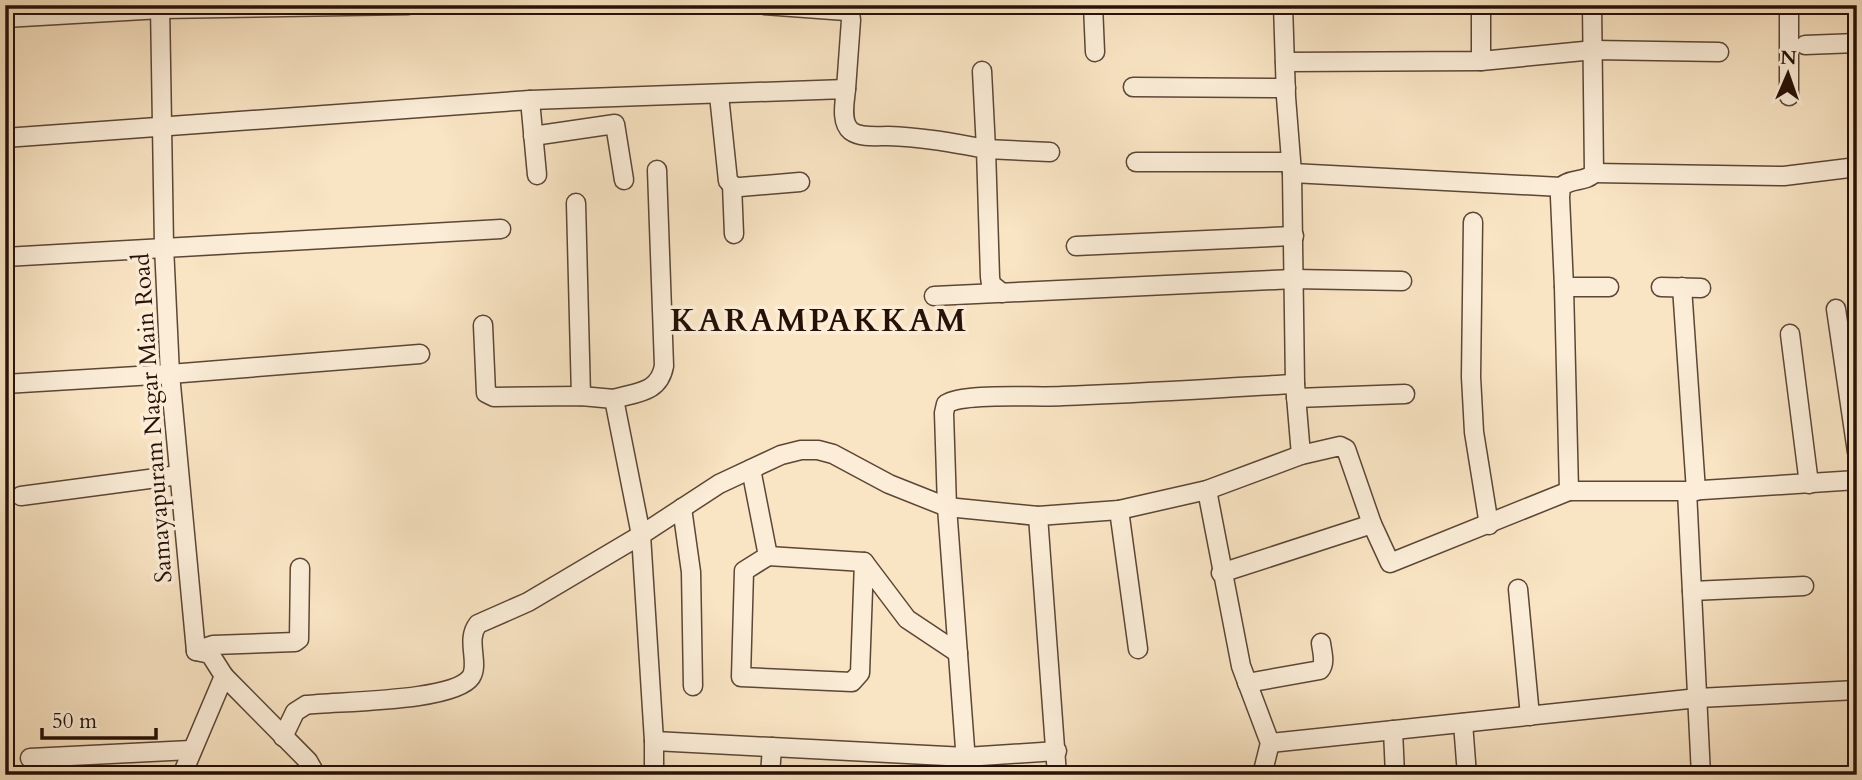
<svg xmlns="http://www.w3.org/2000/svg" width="1862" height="780" viewBox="0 0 1862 780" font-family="Cardo,serif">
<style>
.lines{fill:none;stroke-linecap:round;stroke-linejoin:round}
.minor-casing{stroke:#5c4636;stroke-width:21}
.minor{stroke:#fbedd8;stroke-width:18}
.labels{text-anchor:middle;stroke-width:7;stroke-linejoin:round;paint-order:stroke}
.street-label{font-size:24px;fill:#271107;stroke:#fbedd8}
.district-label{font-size:32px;font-weight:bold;letter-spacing:2px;fill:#271107;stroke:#fbedd8}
</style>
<rect width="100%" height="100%" fill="#f9e4c3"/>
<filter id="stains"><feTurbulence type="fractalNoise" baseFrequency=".00286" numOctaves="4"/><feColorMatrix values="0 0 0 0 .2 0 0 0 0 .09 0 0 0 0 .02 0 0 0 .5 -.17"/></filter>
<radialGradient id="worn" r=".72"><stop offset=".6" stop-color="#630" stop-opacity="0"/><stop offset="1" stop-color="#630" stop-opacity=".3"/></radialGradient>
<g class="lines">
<defs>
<g id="minor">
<path d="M160 5 164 246 170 374 196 651 210 654 224 676 308 761 316 775"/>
<path d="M764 5 846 11 850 13 851 20 846 89"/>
<path d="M1093 5 1095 52"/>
<path d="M1283 5 1286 97 1292 173 1295 384 1301 455"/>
<path d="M1592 5 1594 173C1585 183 1572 177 1561 187L1560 197 1564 287 1569 491H1687L1701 775"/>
<path d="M1789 5V96"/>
<path d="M5 18 161 9 408 5"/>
<path d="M1805 45 1857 43"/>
<path d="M1481 61V5"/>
<path d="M1285 62 1481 61 1594 50 1719 52"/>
<path d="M982 71 986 149 1050 152"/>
<path d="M1133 87 1286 88"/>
<path d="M719 95 728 181 735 187H740L800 182"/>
<path d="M530 100 537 175"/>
<path d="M533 136 615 124 624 180"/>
<path d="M5 138 530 100 846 89C845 101 840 122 851 131 860 138 877 136 888 136 922 137 953 143 986 149L990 277 991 284 1002 293"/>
<path d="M1136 162H1290"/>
<path d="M1292 173 1561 187"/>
<path d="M1594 173 1784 176 1857 167"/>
<path d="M732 185 734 234"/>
<path d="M576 203 581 396"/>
<path d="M1473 222 1471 377 1474 432 1489 525"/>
<path d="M1076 246 1294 236"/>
<path d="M5 257 501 229"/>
<path d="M1564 287H1609"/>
<path d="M1661 287 1701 288"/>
<path d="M1682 287 1696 491"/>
<path d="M934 296 1294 279 1402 281"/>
<path d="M1836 309 1857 452"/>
<path d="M483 325 486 393 494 397 581 396 614 399"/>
<path d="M1790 334 1809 484"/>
<path d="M5 384 170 374 420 354"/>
<path d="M1296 398 1405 394"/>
<path d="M751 469 768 556 744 571 741 677 852 682 860 673 864 562 907 619 958 653"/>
<path d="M1207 490 1241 666 1270 743 1262 775"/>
<path d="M1687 491 1857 480"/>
<path d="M21 496 179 475"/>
<path d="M682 508 691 572 693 686"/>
<path d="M1119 510 1138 649"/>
<path d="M1038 516 1057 775"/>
<path d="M768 556 864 562"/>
<path d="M1221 573 1372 524"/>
<path d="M1518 589 1530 716"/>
<path d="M1692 591 1804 586"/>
<path d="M196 651 213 645 295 642 299 639 300 568"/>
<path d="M1247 683 1320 670C1326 663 1322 652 1321 643"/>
<path d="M1463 723 1467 775"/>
<path d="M1393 730 1395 775"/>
<path d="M283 737 295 712 306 705C338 701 454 702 471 677 480 663 465 640 478 624L528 602 641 535 719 484 781 455 801 450H818L833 454 889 484 947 507 1038 516 1119 510 1207 490 1301 455 1340 446 1346 449 1372 524 1390 563 1569 491"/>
<path d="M654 741 966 757 1057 751"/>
<path d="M1270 743 1698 698 1857 690"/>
<path d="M30 758 191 750"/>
<path d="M182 775 224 676"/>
<path d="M654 775V741L641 535 614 399C637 392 659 393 664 366L657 170"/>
<path d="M770 775 772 747"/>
<path d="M967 775 947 507 944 413 946 404C964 392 1038 398 1063 396 1141 393 1218 388 1295 384"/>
</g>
</defs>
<use href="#minor" class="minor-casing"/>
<use href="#minor" class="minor"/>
</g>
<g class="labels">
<g class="street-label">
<text transform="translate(152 418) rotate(-94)" y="8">Samayapuram Nagar Main Road</text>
</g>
<g class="district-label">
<text x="819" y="331">KARAMPAKKAM</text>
</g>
</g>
<rect width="1862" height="780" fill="none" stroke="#f9e4c3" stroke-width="28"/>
<rect x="7" y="7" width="1848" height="766" fill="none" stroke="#271107" stroke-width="3.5"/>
<rect x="14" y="14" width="1834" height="752" fill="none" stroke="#271107" stroke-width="2"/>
<g transform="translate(1788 74) rotate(2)" stroke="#fbedd8" stroke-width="5" paint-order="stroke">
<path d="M0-5L12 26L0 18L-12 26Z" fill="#271107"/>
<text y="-10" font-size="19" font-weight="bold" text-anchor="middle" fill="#271107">N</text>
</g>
<path d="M42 728v10h114v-10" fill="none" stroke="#271107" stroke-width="3.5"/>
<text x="52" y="728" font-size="21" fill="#271107" stroke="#fbedd8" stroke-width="5" paint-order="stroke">50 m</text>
<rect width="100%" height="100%" filter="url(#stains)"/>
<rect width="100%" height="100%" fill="url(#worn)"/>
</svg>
